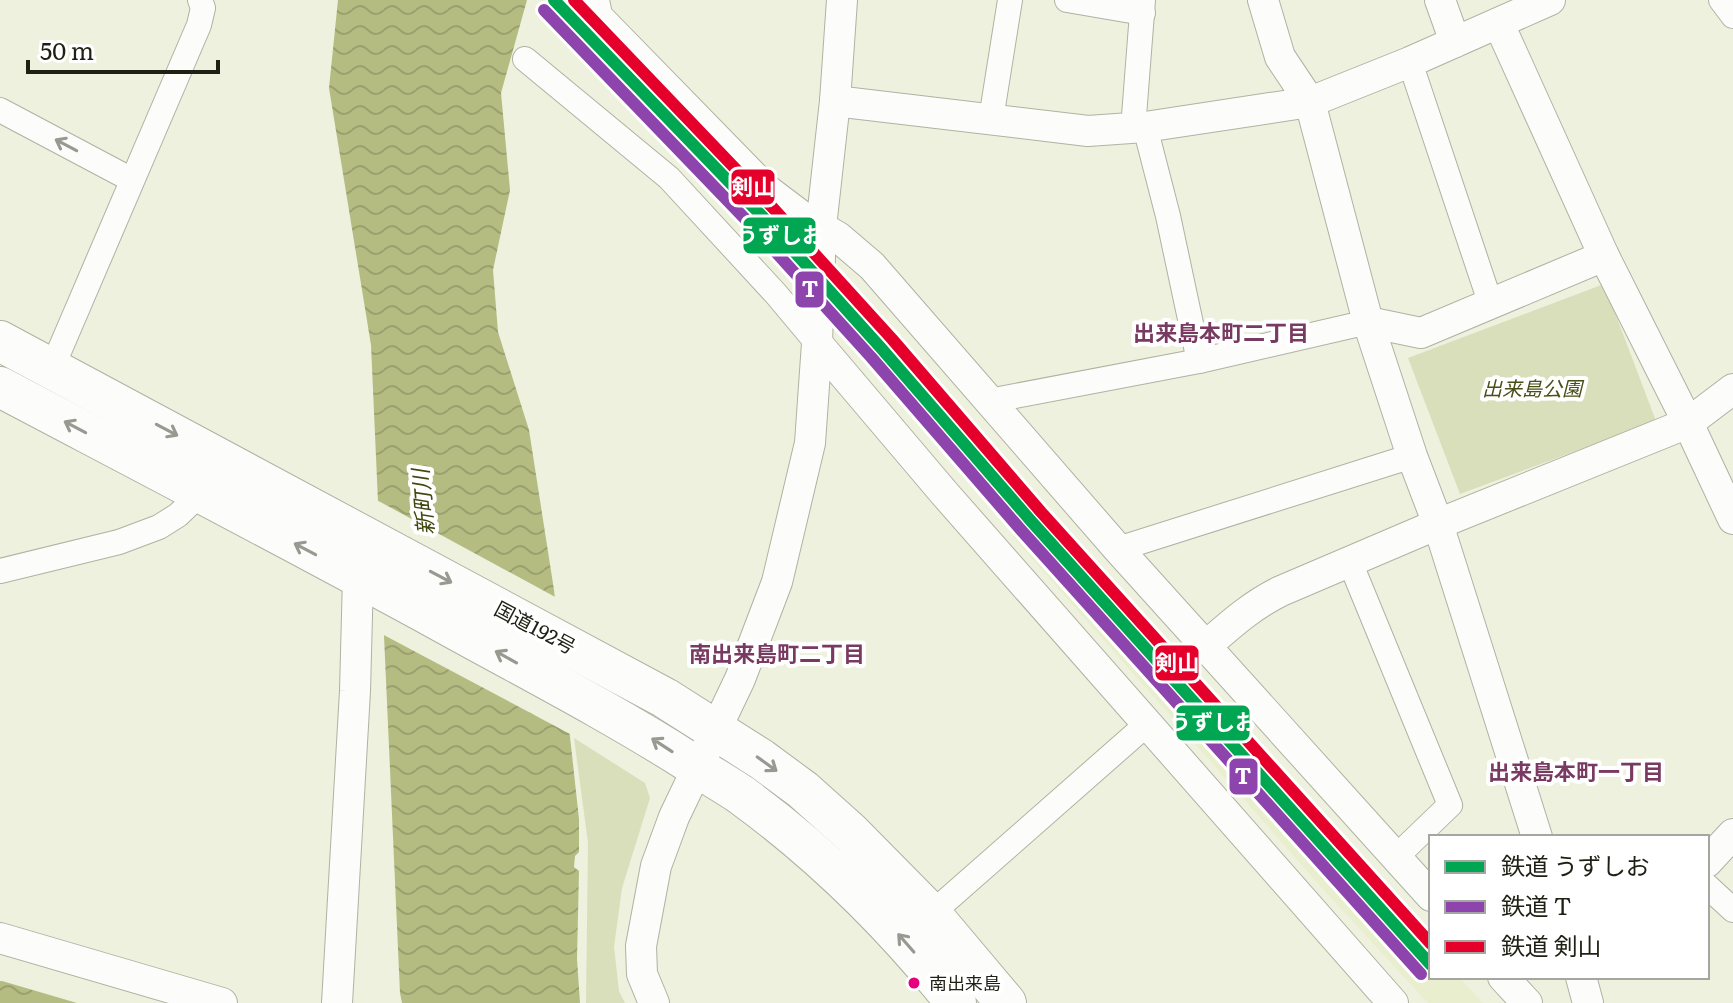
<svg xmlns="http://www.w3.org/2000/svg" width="1733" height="1003" viewBox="0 0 1733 1003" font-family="Literata,'Noto Sans JP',serif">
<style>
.built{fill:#e9efce}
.park{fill:#d9dfbb}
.water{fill:url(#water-waves)}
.pier{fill:#edf1dd}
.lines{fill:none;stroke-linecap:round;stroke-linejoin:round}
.minor-casing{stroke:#afb2a3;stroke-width:26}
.tertiary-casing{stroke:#afb2a3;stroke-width:32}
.trunk-casing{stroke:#afb2a3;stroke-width:42}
.minor{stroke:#fcfdfa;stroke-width:24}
.tertiary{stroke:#fcfdfa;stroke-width:30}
.trunk{stroke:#fcfdfa;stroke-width:40}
.rail-1-casing{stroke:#fff;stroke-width:18}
.rail-2-casing{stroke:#fff;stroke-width:18}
.rail-3-casing{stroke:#fff;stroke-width:18}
.rail-1{stroke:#00a651;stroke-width:12}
.rail-2{stroke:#8e44ad;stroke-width:12}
.rail-3{stroke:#e4002b;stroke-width:12}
.oneway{stroke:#989a92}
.bus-dot{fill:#e5007d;stroke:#fff;stroke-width:3}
.labels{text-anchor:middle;stroke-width:8;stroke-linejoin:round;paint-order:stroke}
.bus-label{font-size:18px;fill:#1e2013;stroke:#fff;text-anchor:start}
.park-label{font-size:20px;font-style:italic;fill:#484f17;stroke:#fff}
.street-label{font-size:20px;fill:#1e2013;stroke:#fff}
.neighbourhood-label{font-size:22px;font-weight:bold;fill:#783a60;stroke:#fff}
.water-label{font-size:22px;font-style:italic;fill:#41470e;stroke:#fff}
.line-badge{stroke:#fff;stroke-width:3}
.badge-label{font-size:22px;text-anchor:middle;font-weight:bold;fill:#fff}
</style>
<defs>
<pattern id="water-waves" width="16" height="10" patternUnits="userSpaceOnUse" patternTransform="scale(2)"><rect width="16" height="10" fill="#b4bc82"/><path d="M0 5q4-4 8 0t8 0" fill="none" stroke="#9aa16f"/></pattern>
</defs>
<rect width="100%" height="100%" fill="#edf1dd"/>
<path class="built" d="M1039 512 1431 946V977H1459L1483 1003H1428L1321 887 1013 537Z"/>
<g class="park">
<path d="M1604 284 1656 421 1460 494 1408 358Z"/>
<path d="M574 738 645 783 650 798 622 888 614 947 619 991 625 1003H586L588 843Z"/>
</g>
<g class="water">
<path d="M338 0H527L501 93 510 190 493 270 498 332 529 430 554 590 579 819V852L575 856 574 867 579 871 577 959 580 1003H402L400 993 371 345 329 88Z"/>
<path d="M0 981H2L77 1003H0Z"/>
</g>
<path class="pier" d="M373 498 559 599 572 715 570 734 380 633Z"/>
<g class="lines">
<defs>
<g id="minor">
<path d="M597 0 600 15 768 187 821 227"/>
<path d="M1067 0 1143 13"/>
<path d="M1721 0 1733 16"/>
<path d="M525 59 669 178 776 294 817 343"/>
<path d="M1410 62 1490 302"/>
<path d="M0 110 132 180"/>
<path d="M991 119 1010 0"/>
<path d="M1145 127 1168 216 1199 361"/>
<path d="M1133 129 1143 0"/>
<path d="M52 368 199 25 203 8 200 0"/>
<path d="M989 401 1199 361 1368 322"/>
<path d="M1118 549 1412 456"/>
<path d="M1350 562 1450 805 1396 857"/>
<path d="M0 571 119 542 159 527 178 515 201 493"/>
<path d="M1707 886 1733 910"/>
<path d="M931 914 1147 724"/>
</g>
<g id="tertiary">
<path d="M1263 0 1280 57 1310 102 1368 322 1412 456 1438 524 1537 837"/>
<path d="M1440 0 1455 42"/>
<path d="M1499 24 1604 256 1688 423 1733 519"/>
<path d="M835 101 1088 131 1145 127 1310 102 1410 62 1550 0"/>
<path d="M821 227 838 237 872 266 1118 549 1431 896"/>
<path d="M1368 322 1421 333 1604 256"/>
<path d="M817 343 945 494 1393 1003"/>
<path d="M1206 646C1230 625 1252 605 1281 591L1438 524 1688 423 1733 389"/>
<path d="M1707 862 1733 834"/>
<path d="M0 938 222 1003"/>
<path d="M1503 977 1527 1003"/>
<path d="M1581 977 1588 1003"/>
<path d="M337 1003 355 691 358 577"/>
<path d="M654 1003 642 974 641 946 656 866 674 817 740 679 777 582 810 443 817 343 821 227 835 101 842 0"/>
</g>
<g id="trunk">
<path d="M0 341 665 698 761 759 803 790 851 833 931 914 1006 1003"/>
<path d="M0 387C148 465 296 542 442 622 525 668 609 711 689 762 706 773 723 783 740 794 821 853 894 925 956 1003"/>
</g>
</defs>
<use href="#minor" class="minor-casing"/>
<use href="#tertiary" class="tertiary-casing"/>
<use href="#trunk" class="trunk-casing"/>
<use href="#minor" class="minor"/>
<use href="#tertiary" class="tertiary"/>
<use href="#trunk" class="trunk"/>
<defs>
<path id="rail-1" d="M554 0 763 217 881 348 1031 521 1431 965"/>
<path id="rail-2" d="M544 10 753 227 871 357 1021 530 1421 974"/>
<path id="rail-3" d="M574 0 773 208 892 339 1041 512 1431 944"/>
</defs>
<use href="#rail-1" class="rail-1-casing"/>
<use href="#rail-2" class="rail-2-casing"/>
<use href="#rail-3" class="rail-3-casing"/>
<use href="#rail-1" class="rail-1"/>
<use href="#rail-2" class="rail-2"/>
<use href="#rail-3" class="rail-3"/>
</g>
<defs><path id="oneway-shaft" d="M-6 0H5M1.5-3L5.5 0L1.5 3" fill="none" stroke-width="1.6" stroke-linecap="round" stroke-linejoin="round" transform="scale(2)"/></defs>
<g class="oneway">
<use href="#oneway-shaft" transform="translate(66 145) rotate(-152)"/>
<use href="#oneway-shaft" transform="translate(75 427) rotate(-152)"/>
<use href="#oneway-shaft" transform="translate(167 430) rotate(28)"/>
<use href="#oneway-shaft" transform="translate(305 549) rotate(-152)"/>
<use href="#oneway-shaft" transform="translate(441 577) rotate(28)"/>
<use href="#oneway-shaft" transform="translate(506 657) rotate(-151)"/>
<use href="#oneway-shaft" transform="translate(662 745) rotate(-147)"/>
<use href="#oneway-shaft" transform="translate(767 764) rotate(36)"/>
<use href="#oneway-shaft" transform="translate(906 943) rotate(-131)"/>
</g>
<circle class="bus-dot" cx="914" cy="983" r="7"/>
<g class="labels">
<g class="bus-label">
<text x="929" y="990">南出来島</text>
</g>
<g class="park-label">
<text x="1532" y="396">出来島公園</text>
</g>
<g class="street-label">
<text transform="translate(535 628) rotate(28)" y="7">国道192号</text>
</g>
<g class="neighbourhood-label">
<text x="1221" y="341">出来島本町二丁目</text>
<text x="777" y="662">南出来島町二丁目</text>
<text x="1576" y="780">出来島本町一丁目</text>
</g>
<g class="water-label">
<text transform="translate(423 502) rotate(-95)" y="8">新町川</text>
</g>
</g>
<g class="line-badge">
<rect x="730" y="168" width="46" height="38" rx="8" fill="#e4002b"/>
<rect x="742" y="216" width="75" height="39" rx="8" fill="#00a651"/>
<rect x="794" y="270" width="31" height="39" rx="8" fill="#8e44ad"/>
<rect x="1154" y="644" width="46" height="38" rx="8" fill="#e4002b"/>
<rect x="1175" y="704" width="76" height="38" rx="8" fill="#00a651"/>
<rect x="1228" y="757" width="31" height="39" rx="8" fill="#8e44ad"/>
</g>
<g class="badge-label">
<text x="753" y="195">剣山</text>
<text x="780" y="243">うずしお</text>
<text x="810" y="297">T</text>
<text x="1177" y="671">剣山</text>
<text x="1213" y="730">うずしお</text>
<text x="1243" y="784">T</text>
</g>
<rect x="1429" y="835" width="280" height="144" fill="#ffffff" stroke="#a5a6a1" stroke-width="2"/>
<rect x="1445" y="861" width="40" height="12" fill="#00a651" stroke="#a5a6a1" stroke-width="2"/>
<text x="1501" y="875" font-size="24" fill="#1e2013">鉄道 うずしお</text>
<rect x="1445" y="901" width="40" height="12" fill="#8e44ad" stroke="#a5a6a1" stroke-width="2"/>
<text x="1501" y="915" font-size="24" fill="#1e2013">鉄道 T</text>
<rect x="1445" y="941" width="40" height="12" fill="#e4002b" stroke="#a5a6a1" stroke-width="2"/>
<text x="1501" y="955" font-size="24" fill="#1e2013">鉄道 剣山</text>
<path d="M28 60v12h190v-12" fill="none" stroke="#1e2013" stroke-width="4"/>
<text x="40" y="60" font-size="24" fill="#1e2013" stroke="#ffffff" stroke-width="6" paint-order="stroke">50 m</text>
</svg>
